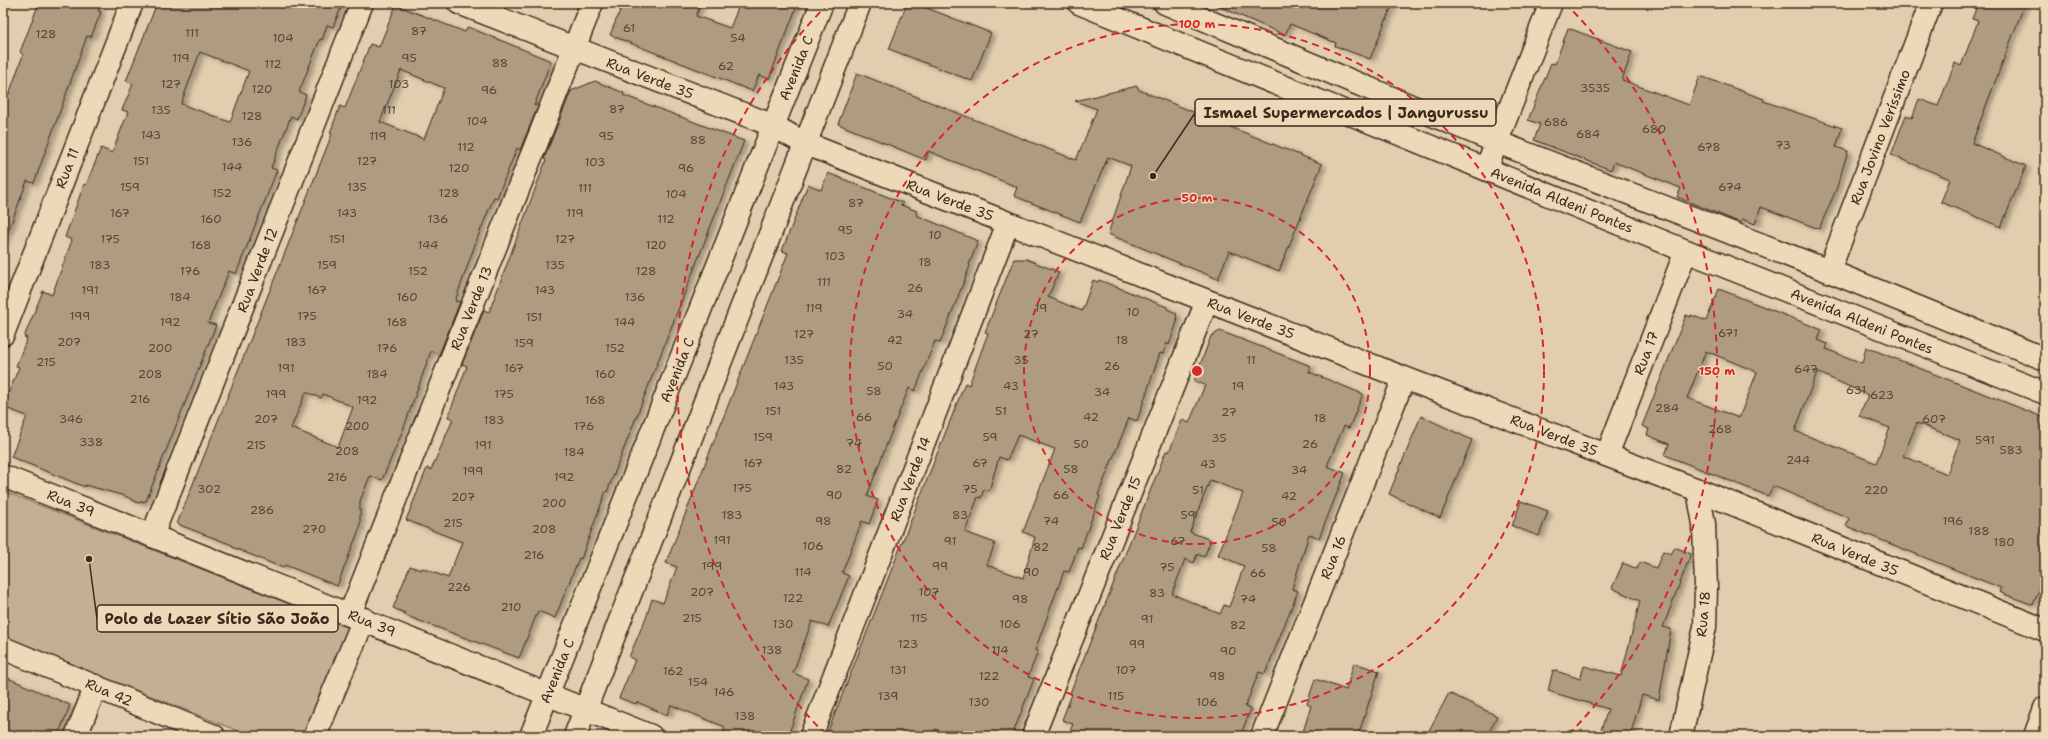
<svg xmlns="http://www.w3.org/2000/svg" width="2048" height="739" viewBox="0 0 2048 739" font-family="'Shantell Sans',sans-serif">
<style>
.green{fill:#c3b093;stroke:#7f6d58}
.building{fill:#ae9b80;stroke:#3b2a1e;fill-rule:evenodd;filter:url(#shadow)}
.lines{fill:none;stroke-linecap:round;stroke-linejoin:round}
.minor-casing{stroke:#3b2a1e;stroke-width:25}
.major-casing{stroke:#3b2a1e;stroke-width:25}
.minor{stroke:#edd9b7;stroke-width:22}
.major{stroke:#edd9b7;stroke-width:22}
.ring{fill:none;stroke:#d62828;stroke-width:2;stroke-dasharray:7 5}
.labels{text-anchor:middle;stroke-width:3;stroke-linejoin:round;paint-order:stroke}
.number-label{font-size:12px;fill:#584636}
.street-label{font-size:14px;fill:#3b2a1e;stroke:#edd9b7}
.centre{fill:#d62828;stroke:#edd9b7;stroke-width:2}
.ring-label{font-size:12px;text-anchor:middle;font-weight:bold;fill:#d62828;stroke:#edd9b7;stroke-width:3;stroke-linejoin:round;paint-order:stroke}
.leader{fill:none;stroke:#3b2a1e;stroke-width:1.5}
.callout-dot{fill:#3b2a1e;stroke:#edd9b7;stroke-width:1.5}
.callout{fill:#edd9b7;stroke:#3b2a1e;stroke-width:1.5}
.callout-label{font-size:15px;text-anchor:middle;font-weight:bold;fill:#3b2a1e}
</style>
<defs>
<filter id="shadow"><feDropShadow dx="4.5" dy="2.5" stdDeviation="2" flood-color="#0004"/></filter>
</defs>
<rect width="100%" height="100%" fill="#e2ceae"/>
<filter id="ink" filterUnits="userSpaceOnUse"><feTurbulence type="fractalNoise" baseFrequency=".025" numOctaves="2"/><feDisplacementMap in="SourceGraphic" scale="8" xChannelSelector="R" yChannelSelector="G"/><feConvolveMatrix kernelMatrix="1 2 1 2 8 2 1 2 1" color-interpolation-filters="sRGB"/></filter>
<g filter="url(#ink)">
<path class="green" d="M3 491 349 627 302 736H251L3 637Z"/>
<g class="building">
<path d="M39 3H101L98 11 101 12 91 37 87 36 34 183 27 181 5 240H3V92L9 94 23 55 20 52Z"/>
<path d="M157 3H343L333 27 327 25 322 40 320 39 299 92 306 95 301 108 297 119 291 116 271 168 277 170 236 274 229 271 208 323 216 325 146 501 138 503 125 496 85 485V487L11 457 27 416 3 407 19 367 16 366 27 338 24 337 43 291 52 295 72 240 65 237 84 184 86 185 101 148 112 153 128 112 122 110 133 84 126 81ZM200 52 249 71 230 122 181 104Z"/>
<path d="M623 3H701L696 16 730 28 740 3H798L769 79 759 75 752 91 610 35Z"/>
<path d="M907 3H914L991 33 972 81 889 49Z"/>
<path d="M1211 3H1393L1370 59 1335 46 1336 43 1290 24 1285 35Z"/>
<path d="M1978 3H2025L1972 143 2026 166 2001 227 1941 202 1950 179 1891 155 1906 115 1912 118 1919 99 1938 106 1955 63 1961 66 1978 21 1972 19Z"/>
<path d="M396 5 465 32 468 27 551 61 534 106 539 104 520 150 517 148 497 198 494 197 477 239 455 301 460 302 439 355 431 351 403 430 382 480 370 476 360 501V527L337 586 285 565 283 568 232 547V545L177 524 332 134 330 133 340 106 345 108 370 44 379 47ZM401 70 444 88 424 139 380 122ZM306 392 321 398 323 394 353 407 338 447 291 428Z"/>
<path d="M1568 28 1632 52 1622 80 1689 105 1700 76 1764 99 1763 101 1842 128 1836 147 1848 151 1836 190 1819 229 1761 207 1755 224 1742 219 1741 223 1677 197 1681 188 1614 162 1611 170 1534 140 1540 124 1528 120 1551 63 1555 64Z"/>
<path d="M857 73 1076 160 1097 109 1075 101 1137 86 1139 90 1322 164 1279 271 1229 251 1218 279 1108 234 1131 166 1108 157 1080 222 1014 196 1017 187 928 151 926 160 838 124Z"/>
<path d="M595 81 624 93 623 95 744 141 607 492 606 491 581 559 579 558 555 618 538 611 519 658 404 615 405 613 393 608 410 566 421 570 422 568 448 578 462 542 406 520 427 468 431 470 453 419 448 417 467 366 462 364 484 310 489 312 546 160 544 159 571 91Z"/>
<path d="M828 173 903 203 901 205 917 211 916 215 978 241 969 265 970 266 940 343 935 341 915 391 909 388 894 425 867 496 878 500 869 524 862 521 842 573 849 576 828 627 812 621 793 673 808 679 788 736H722L725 727 671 705 667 715 637 702 636 704 619 698 635 660 629 657 647 615 652 599 663 603 677 567 666 563 788 253 782 251 808 184 821 190Z"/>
<path d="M1014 259H1026L1059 272 1048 297 1082 311 1093 280 1098 282 1099 280 1167 307V309L1176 313 1177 322 1169 345 1167 343 1163 354 1160 353 1137 421 1129 418 1098 495 1100 496 1081 548 1078 547 1069 572 1064 571 1035 650 1038 651 1028 677 1034 679 1012 736H952L935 729 933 736H826L965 383 969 385 988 333 985 332ZM1018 435 1055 449 1023 532 1035 537 1023 578 987 565 995 543 965 532 978 497 981 498 984 489 989 491 999 457 1007 460Z"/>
<path d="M1719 289 1822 330 1818 340 1828 344 1826 349 1862 363 1866 347 2045 418V574L2033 605 1999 592 2001 588 1846 526 1849 518 1773 486 1768 496 1665 455 1669 444 1647 435 1649 429 1642 426 1686 315 1691 317V315L1706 321ZM1706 351 1757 372 1739 418 1687 398ZM1817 372 1868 395 1859 416 1890 428 1876 463 1795 431ZM1917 423 1960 440 1947 474 1903 456Z"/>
<path d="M1220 331 1311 366 1309 372 1363 394 1349 428 1344 426 1327 466 1345 473 1319 538 1309 534 1292 589 1298 591 1265 674 1259 672 1245 707 1251 709 1240 736H1068L1073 724 1062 720 1072 694 1070 693 1166 451 1169 452 1182 420 1189 423 1205 385 1194 381 1211 336ZM1210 480 1243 493 1218 555 1244 566 1229 607 1224 605 1220 614 1172 594 1185 559 1194 563 1197 554 1204 557 1211 540 1190 532Z"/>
<path d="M1421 416 1472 440 1440 518 1389 494Z"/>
<path d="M1521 501 1548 511 1539 536 1512 526Z"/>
<path d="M1675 547 1691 554 1663 627 1671 629 1659 700 1642 695 1630 736H1599L1608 709 1548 691 1553 670 1580 679 1584 666 1621 676 1640 601 1612 588 1623 563 1637 569 1640 562 1656 568 1663 551 1671 554Z"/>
<path d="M1354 663 1379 671 1358 736H1315L1303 732 1311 706 1307 704 1315 679 1346 690Z"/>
<path d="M3 676 70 705 58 736H3Z"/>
<path d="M1449 693 1497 716 1487 736H1426Z"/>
</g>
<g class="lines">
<defs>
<g id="minor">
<path d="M459 3 774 126 804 143 1404 378 1698 490 2045 630"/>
<path d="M1486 169 1551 3"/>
<path d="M1829 271 1931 3"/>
<path d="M3 334 132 3"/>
<path d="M1607 455 1686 251"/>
<path d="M3 476 651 736"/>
<path d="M152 536 362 3"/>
<path d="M350 614 592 3"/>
<path d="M3 648 214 736"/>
<path d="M76 736 96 686"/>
<path d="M315 736 364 619"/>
<path d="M531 736 822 3"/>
<path d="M575 736 860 3"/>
<path d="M811 736 1008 223"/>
<path d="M1033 736 1207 301"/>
<path d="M1262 736 1404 378"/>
<path d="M1681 736 1705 627 1706 588 1704 524 1698 490"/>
<path d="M2035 736 2045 708"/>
</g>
<g id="major">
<path d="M1079 3 1686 251 2045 393"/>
<path d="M1165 3 1497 142 1829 271 2045 359"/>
</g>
</defs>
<use href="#minor" class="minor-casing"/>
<use href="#major" class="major-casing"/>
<use href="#minor" class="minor"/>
<use href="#major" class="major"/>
</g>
</g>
<g class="ring">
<circle cx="1197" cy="371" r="173"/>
<circle cx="1197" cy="371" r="347"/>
<path d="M826 735A520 520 0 0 1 829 3M1565 3A520 520 0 0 1 1568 735"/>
</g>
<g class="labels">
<g class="number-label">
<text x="629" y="32">61</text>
<text x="419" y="35">87</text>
<text x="192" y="37">111</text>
<text x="46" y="38">128</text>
<text x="283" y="42">104</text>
<text x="738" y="42">54</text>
<text x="181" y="62">119</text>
<text x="409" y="62">95</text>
<text x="500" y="67">88</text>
<text x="273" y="68">112</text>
<text x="726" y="70">62</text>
<text x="171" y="88">127</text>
<text x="399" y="88">103</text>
<text x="1595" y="92">3535</text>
<text x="262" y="93">120</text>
<text x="489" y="94">96</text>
<text x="617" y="113">87</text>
<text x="161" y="114">135</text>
<text x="389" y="114">111</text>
<text x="252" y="120">128</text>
<text x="477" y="125">104</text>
<text x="1556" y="126">686</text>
<text x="1654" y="133">680</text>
<text x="1588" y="138">684</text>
<text x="151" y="139">143</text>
<text x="378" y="140">119</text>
<text x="606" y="140">95</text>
<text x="698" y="144">88</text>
<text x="242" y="146">136</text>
<text x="1783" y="149">73</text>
<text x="466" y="151">112</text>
<text x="1709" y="151">678</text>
<text x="141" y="165">151</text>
<text x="367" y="165">127</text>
<text x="595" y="166">103</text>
<text x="232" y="171">144</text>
<text x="459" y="172">120</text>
<text x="686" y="172">96</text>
<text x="130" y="191">159</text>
<text x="357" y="191">135</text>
<text x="1730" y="191">674</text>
<text x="585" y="192">111</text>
<text x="222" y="197">152</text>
<text x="449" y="197">128</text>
<text x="676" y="198">104</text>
<text x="856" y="207">87</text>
<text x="120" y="217">167</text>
<text x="347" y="217">143</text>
<text x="575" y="217">119</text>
<text x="211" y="223">160</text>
<text x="438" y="223">136</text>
<text x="666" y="223">112</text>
<text x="845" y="234">95</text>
<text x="935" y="239">10</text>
<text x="110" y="243">175</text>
<text x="337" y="243">151</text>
<text x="565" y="243">127</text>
<text x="201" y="249">168</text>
<text x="428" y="249">144</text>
<text x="656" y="249">120</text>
<text x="835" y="260">103</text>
<text x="925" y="266">18</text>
<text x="100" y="269">183</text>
<text x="327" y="269">159</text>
<text x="555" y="269">135</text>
<text x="190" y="275">176</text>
<text x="418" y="275">152</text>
<text x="646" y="275">128</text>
<text x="824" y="286">111</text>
<text x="915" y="292">26</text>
<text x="90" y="294">191</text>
<text x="317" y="294">167</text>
<text x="545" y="294">143</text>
<text x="180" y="301">184</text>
<text x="407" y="301">160</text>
<text x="635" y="301">136</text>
<text x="814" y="312">119</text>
<text x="1041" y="312">19</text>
<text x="1133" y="316">10</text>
<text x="905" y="318">34</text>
<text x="80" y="320">199</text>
<text x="307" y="320">175</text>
<text x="534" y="321">151</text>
<text x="170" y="326">192</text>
<text x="397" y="326">168</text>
<text x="625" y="326">144</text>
<text x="1728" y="337">671</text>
<text x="804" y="338">127</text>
<text x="1031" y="338">27</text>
<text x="895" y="344">42</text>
<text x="1122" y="344">18</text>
<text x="69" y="346">207</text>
<text x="296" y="346">183</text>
<text x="524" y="347">159</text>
<text x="160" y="352">200</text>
<text x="387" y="352">176</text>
<text x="615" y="352">152</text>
<text x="794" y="364">135</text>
<text x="1021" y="364">35</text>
<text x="1251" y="364">11</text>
<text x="46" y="366">215</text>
<text x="885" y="370">50</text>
<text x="1112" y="370">26</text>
<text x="286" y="372">191</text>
<text x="514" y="372">167</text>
<text x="1806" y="373">647</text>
<text x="150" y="378">208</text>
<text x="377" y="378">184</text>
<text x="605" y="378">160</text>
<text x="784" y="390">143</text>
<text x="1011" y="390">43</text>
<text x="1238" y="390">19</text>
<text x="1856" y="394">631</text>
<text x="874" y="395">58</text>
<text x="1102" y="396">34</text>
<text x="276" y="398">199</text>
<text x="504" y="398">175</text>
<text x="1882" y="399">623</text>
<text x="140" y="403">216</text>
<text x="367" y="404">192</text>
<text x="595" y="404">168</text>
<text x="1667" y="412">284</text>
<text x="773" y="415">151</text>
<text x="1001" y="415">51</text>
<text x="1229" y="416">27</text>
<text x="864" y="421">66</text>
<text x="1091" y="421">42</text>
<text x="1320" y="422">18</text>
<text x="71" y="423">346</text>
<text x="266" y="423">207</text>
<text x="1934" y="423">607</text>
<text x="494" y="424">183</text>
<text x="357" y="430">200</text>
<text x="584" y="430">176</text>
<text x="1720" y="433">268</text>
<text x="763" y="441">159</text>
<text x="990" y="441">59</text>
<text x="1219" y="442">35</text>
<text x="1985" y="444">591</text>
<text x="91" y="446">338</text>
<text x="854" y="447">74</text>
<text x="1081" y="448">50</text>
<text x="1310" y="448">26</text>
<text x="256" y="449">215</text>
<text x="483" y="449">191</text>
<text x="2011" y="454">583</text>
<text x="347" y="455">208</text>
<text x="574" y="456">184</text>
<text x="1798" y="464">244</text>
<text x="753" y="467">167</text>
<text x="980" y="467">67</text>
<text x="1208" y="468">43</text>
<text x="844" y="473">82</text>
<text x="1071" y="473">58</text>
<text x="1299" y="474">34</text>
<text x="473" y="475">199</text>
<text x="337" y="481">216</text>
<text x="564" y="481">192</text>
<text x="742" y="492">175</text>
<text x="209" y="493">302</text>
<text x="970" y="493">75</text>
<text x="1198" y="494">51</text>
<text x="1876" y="494">220</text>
<text x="834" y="499">90</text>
<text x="1061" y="499">66</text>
<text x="1289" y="500">42</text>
<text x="463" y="501">207</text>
<text x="554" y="507">200</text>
<text x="262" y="514">286</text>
<text x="732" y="519">183</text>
<text x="960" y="519">83</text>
<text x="1188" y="519">59</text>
<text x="823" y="525">98</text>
<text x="1051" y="525">74</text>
<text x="1953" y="525">196</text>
<text x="1279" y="526">50</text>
<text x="453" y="527">215</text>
<text x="314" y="533">270</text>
<text x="544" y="533">208</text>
<text x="1979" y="535">188</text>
<text x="722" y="544">191</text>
<text x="950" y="545">91</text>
<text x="1178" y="545">67</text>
<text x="2004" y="546">180</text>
<text x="813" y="550">106</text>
<text x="1041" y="551">82</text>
<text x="1269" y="552">58</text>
<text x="534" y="559">216</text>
<text x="712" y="570">199</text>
<text x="940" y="570">99</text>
<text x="1167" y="571">75</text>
<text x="803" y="576">114</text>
<text x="1031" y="576">90</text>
<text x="1258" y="577">66</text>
<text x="459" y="591">226</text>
<text x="702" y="596">207</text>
<text x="929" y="596">107</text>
<text x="1157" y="597">83</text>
<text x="793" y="602">122</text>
<text x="1020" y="603">98</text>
<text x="1248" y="603">74</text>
<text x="511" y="611">210</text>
<text x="692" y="622">215</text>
<text x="919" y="622">115</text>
<text x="1147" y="623">91</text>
<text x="783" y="628">130</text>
<text x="1010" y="628">106</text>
<text x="1238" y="629">82</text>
<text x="908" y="648">123</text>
<text x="1137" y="648">99</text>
<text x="772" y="654">138</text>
<text x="1000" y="654">114</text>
<text x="1228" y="655">90</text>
<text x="898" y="674">131</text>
<text x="1126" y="674">107</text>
<text x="673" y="675">162</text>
<text x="989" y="680">122</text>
<text x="1217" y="680">98</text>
<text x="698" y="686">154</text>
<text x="724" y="696">146</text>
<text x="888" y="700">139</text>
<text x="1116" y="700">115</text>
<text x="979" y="706">130</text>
<text x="1207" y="706">106</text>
<text x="745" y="720">138</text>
</g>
<g class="street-label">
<text transform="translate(796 68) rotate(-68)" y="5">Avenida C</text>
<text transform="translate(650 78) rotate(21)" y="5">Rua Verde 35</text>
<text transform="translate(1880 137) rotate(-69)" y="5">Rua Jovino Veríssimo</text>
<text transform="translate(67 168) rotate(-69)" y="5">Rua 11</text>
<text transform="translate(950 200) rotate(21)" y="5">Rua Verde 35</text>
<text transform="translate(1562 200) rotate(22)" y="5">Avenida Aldeni Pontes</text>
<text transform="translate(257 270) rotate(-69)" y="5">Rua Verde 12</text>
<text transform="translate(471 308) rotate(-68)" y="5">Rua Verde 13</text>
<text transform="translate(1251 318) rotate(21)" y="5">Rua Verde 35</text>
<text transform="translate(1862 321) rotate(22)" y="5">Avenida Aldeni Pontes</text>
<text transform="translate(1646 353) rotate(-69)" y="5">Rua 17</text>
<text transform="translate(677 370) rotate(-68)" y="5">Avenida C</text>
<text transform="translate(1554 435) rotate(21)" y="5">Rua Verde 35</text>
<text transform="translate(910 479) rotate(-69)" y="5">Rua Verde 14</text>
<text transform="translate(71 503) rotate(22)" y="5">Rua 39</text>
<text transform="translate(1120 518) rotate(-68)" y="5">Rua Verde 15</text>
<text transform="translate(1855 554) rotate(22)" y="5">Rua Verde 35</text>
<text transform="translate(1333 557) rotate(-68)" y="5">Rua 16</text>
<text transform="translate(1703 614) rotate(-85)" y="5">Rua 18</text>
<text transform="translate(372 623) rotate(22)" y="5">Rua 39</text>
<text transform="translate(557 671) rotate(-68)" y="5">Avenida C</text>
<text transform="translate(109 692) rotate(23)" y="5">Rua 42</text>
</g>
</g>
<circle cx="1197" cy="371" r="6" class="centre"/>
<g class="ring-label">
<text x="1197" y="28">100 m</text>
<text x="1197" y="202">50 m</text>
<text x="1717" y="375">150 m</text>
</g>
<path class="leader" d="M1153 176L1195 113M89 559L97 619"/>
<g class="callout-dot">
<circle cx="1153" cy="176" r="4"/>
<circle cx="89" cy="559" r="4"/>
</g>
<g class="callout">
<rect x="1195" y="99" width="301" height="27" rx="4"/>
<rect x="97" y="605" width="241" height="27" rx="4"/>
</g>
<g class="callout-label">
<text x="1346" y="118">Ismael Supermercados | Jangurussu</text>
<text x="217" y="624">Polo de Lazer Sítio São João</text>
</g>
<rect width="2048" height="739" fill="none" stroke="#edd9b7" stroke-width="16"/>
<rect x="8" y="8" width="2032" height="723" fill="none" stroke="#3b2a1e" stroke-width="1.5" filter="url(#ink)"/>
</svg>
